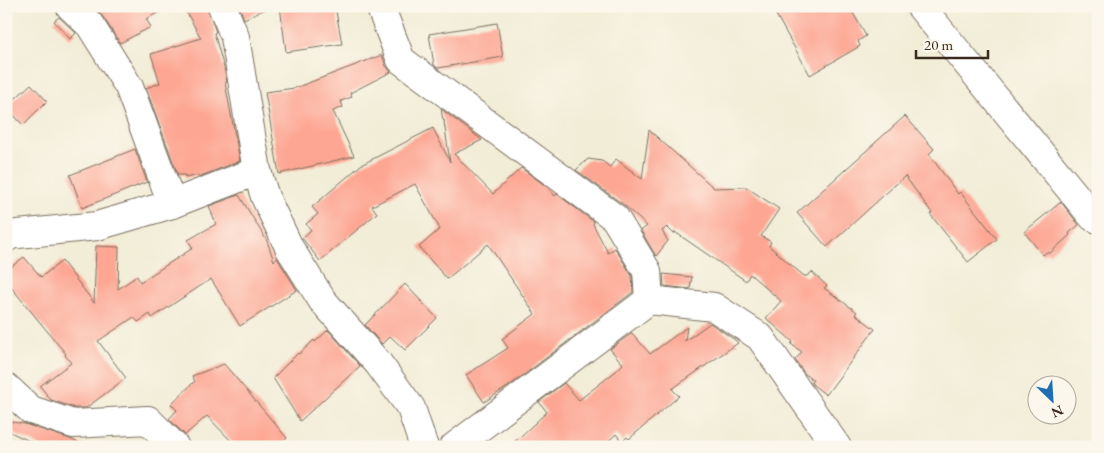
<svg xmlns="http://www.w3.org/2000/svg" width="1104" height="453" viewBox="0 0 1104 453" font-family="'EB Garamond',serif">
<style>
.building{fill:#fda693}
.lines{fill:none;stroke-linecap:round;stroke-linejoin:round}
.minor-casing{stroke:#7b6e5f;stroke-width:30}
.path{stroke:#7b6e5f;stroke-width:3;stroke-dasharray:1 4;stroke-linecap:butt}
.minor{stroke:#fff;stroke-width:28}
</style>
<rect width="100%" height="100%" fill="#fbf7ec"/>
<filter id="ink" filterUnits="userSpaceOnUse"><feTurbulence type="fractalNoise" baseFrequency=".02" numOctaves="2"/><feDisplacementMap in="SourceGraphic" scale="10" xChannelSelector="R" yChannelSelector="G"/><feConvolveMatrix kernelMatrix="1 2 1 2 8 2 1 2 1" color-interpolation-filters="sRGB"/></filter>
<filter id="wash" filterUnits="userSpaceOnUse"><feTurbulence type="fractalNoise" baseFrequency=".0096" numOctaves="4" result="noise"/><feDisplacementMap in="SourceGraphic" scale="20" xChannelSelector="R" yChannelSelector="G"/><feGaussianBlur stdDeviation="1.12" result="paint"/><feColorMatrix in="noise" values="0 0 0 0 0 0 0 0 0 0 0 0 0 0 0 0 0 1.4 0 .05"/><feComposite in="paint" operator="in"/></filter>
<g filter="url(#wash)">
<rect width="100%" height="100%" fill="#f2edd7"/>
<g id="blocks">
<g class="building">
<path d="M93 6H171L146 19 151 27 120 43 103 17Z"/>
<path d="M183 6H207L216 32 214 33 224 68 227 82 225 83 240 161 198 177V175L185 178V175H178L146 88 160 83 151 54 201 38Z"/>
<path d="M239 6H272L244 19Z"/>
<path d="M280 6H335L342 44 286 52Z"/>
<path d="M771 6H849L866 36 858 41 860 46 810 75Z"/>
<path d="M59 17 76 33 70 39 54 21Z"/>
<path d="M497 23 503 57 438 68 434 65 429 34Z"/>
<path d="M382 55 386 66 391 72 350 93 352 97 341 101 343 107 333 111 354 156 279 174 265 92 295 88Z"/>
<path d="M31 84 47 101 23 125 6 107Z"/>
<path d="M441 109 482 140 454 154 493 194 521 168 546 186 555 196 557 194 594 222 593 224 608 253 615 248 632 276 633 292 509 386 484 402 466 375 508 348 502 339 535 314 488 244 447 279 419 247 440 229 415 184 372 206 377 213 320 261 302 238 311 230 306 224 318 214 312 207 361 165 433 128 450 162 444 122 445 121 443 120Z"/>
<path d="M905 116 934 149 929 154 958 194 960 192 997 239 968 262 930 214 932 213 905 176 827 247 797 213Z"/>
<path d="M649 130 714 188 746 187 779 209 761 236 771 242 769 246 804 276H807L812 272 827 286 824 288 857 312 855 314 875 329 826 395 813 385 811 382 813 380 805 374 795 360 802 352 791 344 793 342 766 318 781 301 750 274 746 281 675 232 674 234 667 227 662 231 668 241 656 256 641 231 647 226 624 205 576 170 588 159 602 161 610 167 616 159 642 179Z"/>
<path d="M135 149 147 182 82 208 70 175Z"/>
<path d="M239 195 267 241 274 261 277 258 297 290 240 326 211 279 152 318 150 314 138 322 134 317 98 341 126 378 86 408H75L51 400 40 386 71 363 65 355 66 354 6 281V271L24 257 41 277 62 261 94 303 96 246 119 247 118 289 137 276 140 282 193 248 188 240 216 224 209 206Z"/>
<path d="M1061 202 1079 225 1069 233 1070 235 1049 254 1047 252 1043 255 1024 232Z"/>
<path d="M663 274 692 277 690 289 664 286Z"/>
<path d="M405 284 437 318 405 350 390 336 382 344 365 325Z"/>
<path d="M710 323 735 340 738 343 672 389 679 396 629 439 627 437 622 442 616 434 602 447H509L547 412 539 402 564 383 579 400 616 371 623 364 610 349 632 333 650 354 687 327 685 341Z"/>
<path d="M328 330 360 366 300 421 273 378 298 353 299 354 314 340 315 342Z"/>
<path d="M224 364 287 438 278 447H237L207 416 185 435 169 419 177 410 171 404 195 381 192 376Z"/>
<path d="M6 421 25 424 70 439 87 447H42L6 430Z"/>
</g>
</g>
</g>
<g filter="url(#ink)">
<use href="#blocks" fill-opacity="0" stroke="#7b6e5f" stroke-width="1"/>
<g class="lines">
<defs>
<g id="minor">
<path d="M70 6 90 25 129 87 172 204"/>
<path d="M222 6 235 37 257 171 265 197 290 249 322 300 378 363 411 408 424 447"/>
<path d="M380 6 401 60 615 218 647 271 649 300"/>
<path d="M920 6 1093 217 1098 219"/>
<path d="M6 238 8 235 97 226 172 204 257 171"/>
<path d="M6 387 31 410 73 424 148 420 175 447"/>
<path d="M454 447 649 300 714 307 760 337 837 447"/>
</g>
</defs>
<use href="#minor" class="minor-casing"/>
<path class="path" d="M6 15 13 6"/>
<use href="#minor" class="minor"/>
</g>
</g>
<rect width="1104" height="453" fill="none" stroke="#fbf7ec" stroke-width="25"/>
<g transform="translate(1052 400) rotate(155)"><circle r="24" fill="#fbf7ec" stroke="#aea59a"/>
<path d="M0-4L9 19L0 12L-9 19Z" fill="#1f6fb2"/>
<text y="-8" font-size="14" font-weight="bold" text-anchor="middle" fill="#3b2a1e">N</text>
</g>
<path d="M916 50v8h72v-8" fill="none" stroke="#3b2a1e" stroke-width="2.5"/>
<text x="924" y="50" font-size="15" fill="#3b2a1e" stroke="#fbf7ec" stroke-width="4" paint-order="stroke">20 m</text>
</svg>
